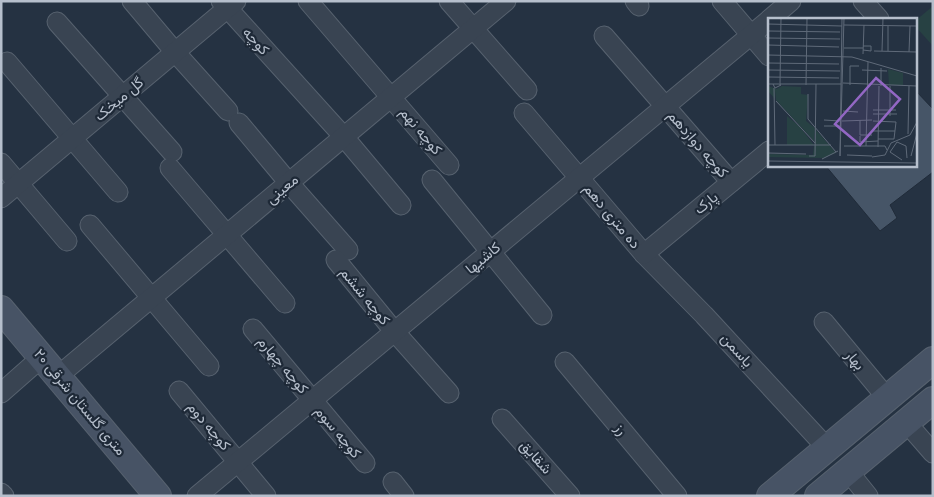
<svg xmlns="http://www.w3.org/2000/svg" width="934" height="497" viewBox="0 0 934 497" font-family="Inter,Vazirmatn,sans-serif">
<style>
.green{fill:#274143}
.building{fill:#465567;stroke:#202b39}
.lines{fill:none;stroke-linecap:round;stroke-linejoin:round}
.street-casing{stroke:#57626f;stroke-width:21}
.secondary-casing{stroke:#57626f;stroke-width:28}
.street{stroke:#394452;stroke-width:19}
.secondary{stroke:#475365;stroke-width:26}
.labels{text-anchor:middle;stroke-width:4.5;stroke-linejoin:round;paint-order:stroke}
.street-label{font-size:15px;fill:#b6bfcc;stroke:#1e2937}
.inset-road{fill:none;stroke:#5f6a79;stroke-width:1}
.view{fill:#9367c4;fill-opacity:0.15;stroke:#9367c4;stroke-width:2.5}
.inset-edge{fill:none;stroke:#b6bfcc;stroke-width:2.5}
</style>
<rect width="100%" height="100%" fill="#253242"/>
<path class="green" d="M933 6V46L915 26V21Z"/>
<path class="building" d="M915 90 933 109V172L890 205 897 218 880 231 825 165H915Z"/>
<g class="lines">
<defs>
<g id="street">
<path d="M132 1 175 52 228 111"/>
<path d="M221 1 344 137 401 205"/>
<path d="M308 1 449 165"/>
<path d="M449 1 527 90"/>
<path d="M635 1 639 6"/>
<path d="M722 1 769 56"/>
<path d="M863 1 879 19"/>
<path d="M770 19 791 1"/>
<path d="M57 22 172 152"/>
<path d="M604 36 731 182"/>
<path d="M7 62 118 192"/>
<path d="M524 113 644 254 704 315 827 448"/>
<path d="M239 123 289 183 348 250"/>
<path d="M1 163 67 241"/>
<path d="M170 168 285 303"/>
<path d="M432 180 542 315"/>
<path d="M1 198 236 1"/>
<path d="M90 225 209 366"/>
<path d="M644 254 769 151"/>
<path d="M336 260 394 331 449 393"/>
<path d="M824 322 887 398"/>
<path d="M253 329 365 463"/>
<path d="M565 362 677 496"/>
<path d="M58 376 506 1"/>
<path d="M179 391 266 496"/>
<path d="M1 393 42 357"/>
<path d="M502 419 570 496"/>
<path d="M906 422 933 453"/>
<path d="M848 471 868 496"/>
<path d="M393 482 404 496"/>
<path d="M1 493 4 496"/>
<path d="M197 496 769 20"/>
</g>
<g id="secondary">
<path d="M1 309 158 496"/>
<path d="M770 496 933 360"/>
<path d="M818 496 933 400"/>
</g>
</defs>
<use href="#street" class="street-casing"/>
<use href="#secondary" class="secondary-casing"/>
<use href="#street" class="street"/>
<use href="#secondary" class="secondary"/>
</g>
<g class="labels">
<g class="street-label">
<text transform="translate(256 41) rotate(48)" y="5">کوچه</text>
<text transform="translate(119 99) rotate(-40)" y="5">گل میخک</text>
<text transform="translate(421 131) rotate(50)" y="5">کوچه نهم</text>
<text transform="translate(698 144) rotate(49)" y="5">کوچه دوازدهم</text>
<text transform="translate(282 189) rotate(-40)" y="5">معینی</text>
<text transform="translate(706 203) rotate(-39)" y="5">پارک</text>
<text transform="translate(612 216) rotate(50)" y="5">ده متری دهم</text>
<text transform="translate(483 258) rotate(-40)" y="5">کاشیها</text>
<text transform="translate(365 296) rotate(51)" y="5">کوچه ششم</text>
<text transform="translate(737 350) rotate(48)" y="5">یاسمن</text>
<text transform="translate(855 360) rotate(50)" y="5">بهار</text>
<text transform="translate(283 365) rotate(50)" y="5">کوچه چهارم</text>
<text transform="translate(80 402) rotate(50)" y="5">۲۰ متری گلستان شرقی</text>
<text transform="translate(209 426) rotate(50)" y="5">کوچه دوم</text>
<text transform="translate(621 429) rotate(50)" y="5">رز</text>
<text transform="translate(338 432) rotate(50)" y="5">کوچه سوم</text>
<text transform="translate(536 457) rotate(48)" y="5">شقایق</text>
</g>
</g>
<g transform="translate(768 18)">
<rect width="149" height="149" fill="#253242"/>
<path d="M120 51 135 55V67H121ZM0 68 9 71 14 68 33 69V76L40 77 38 103 47 110 46 123 8 82V73L7 81 0 73ZM19 98 31 108 46 127H19ZM48 112 68 135 55 140 0 139V136L45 137Z" fill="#274143"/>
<path class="inset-road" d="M74 0 72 138 76 0M0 6 74 8M76 7 149 8M0 13 72 14M0 20 72 21M0 27 71 29M76 30H95M95 32 103 33V28H95M106 33 149 34M114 33 115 0M120 33V8M141 34 142 8M95 36 96 7M0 37 84 39 149 58M0 45 71 46M0 52 72 53M94 52 119 53M0 59 71 60M75 65 149 68M0 66H11L13 67 7 70 5 66M12 66 13 0M12 66H73M38 67 39 0M82 67V48H91M113 68V50M6 70 7 127M40 76V101L68 134M8 83 47 125M105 92H128M75 93 90 94M105 96H129M122 98V68M56 102 72 103M92 102V117H104M74 103 104 102M105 103 128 104 126 121H110M56 108H72M104 113H127M140 116 141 68M92 118V124L110 123M0 127H63M76 128H117L119 132M98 128 100 44M110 129 111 68M0 135 38 136M79 137 104 138M41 138H47L48 66M143 138 149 115M104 139 117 137 123 125 142 117 149 104M54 141 70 133M134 142 122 134 129 124 138 128 139 140M0 143 149 145"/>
<path class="view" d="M108 60 132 81 92 127 67 106Z"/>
<rect width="149" height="149" class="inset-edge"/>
</g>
<rect width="934" height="497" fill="none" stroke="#b6bfcc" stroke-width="5"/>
</svg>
